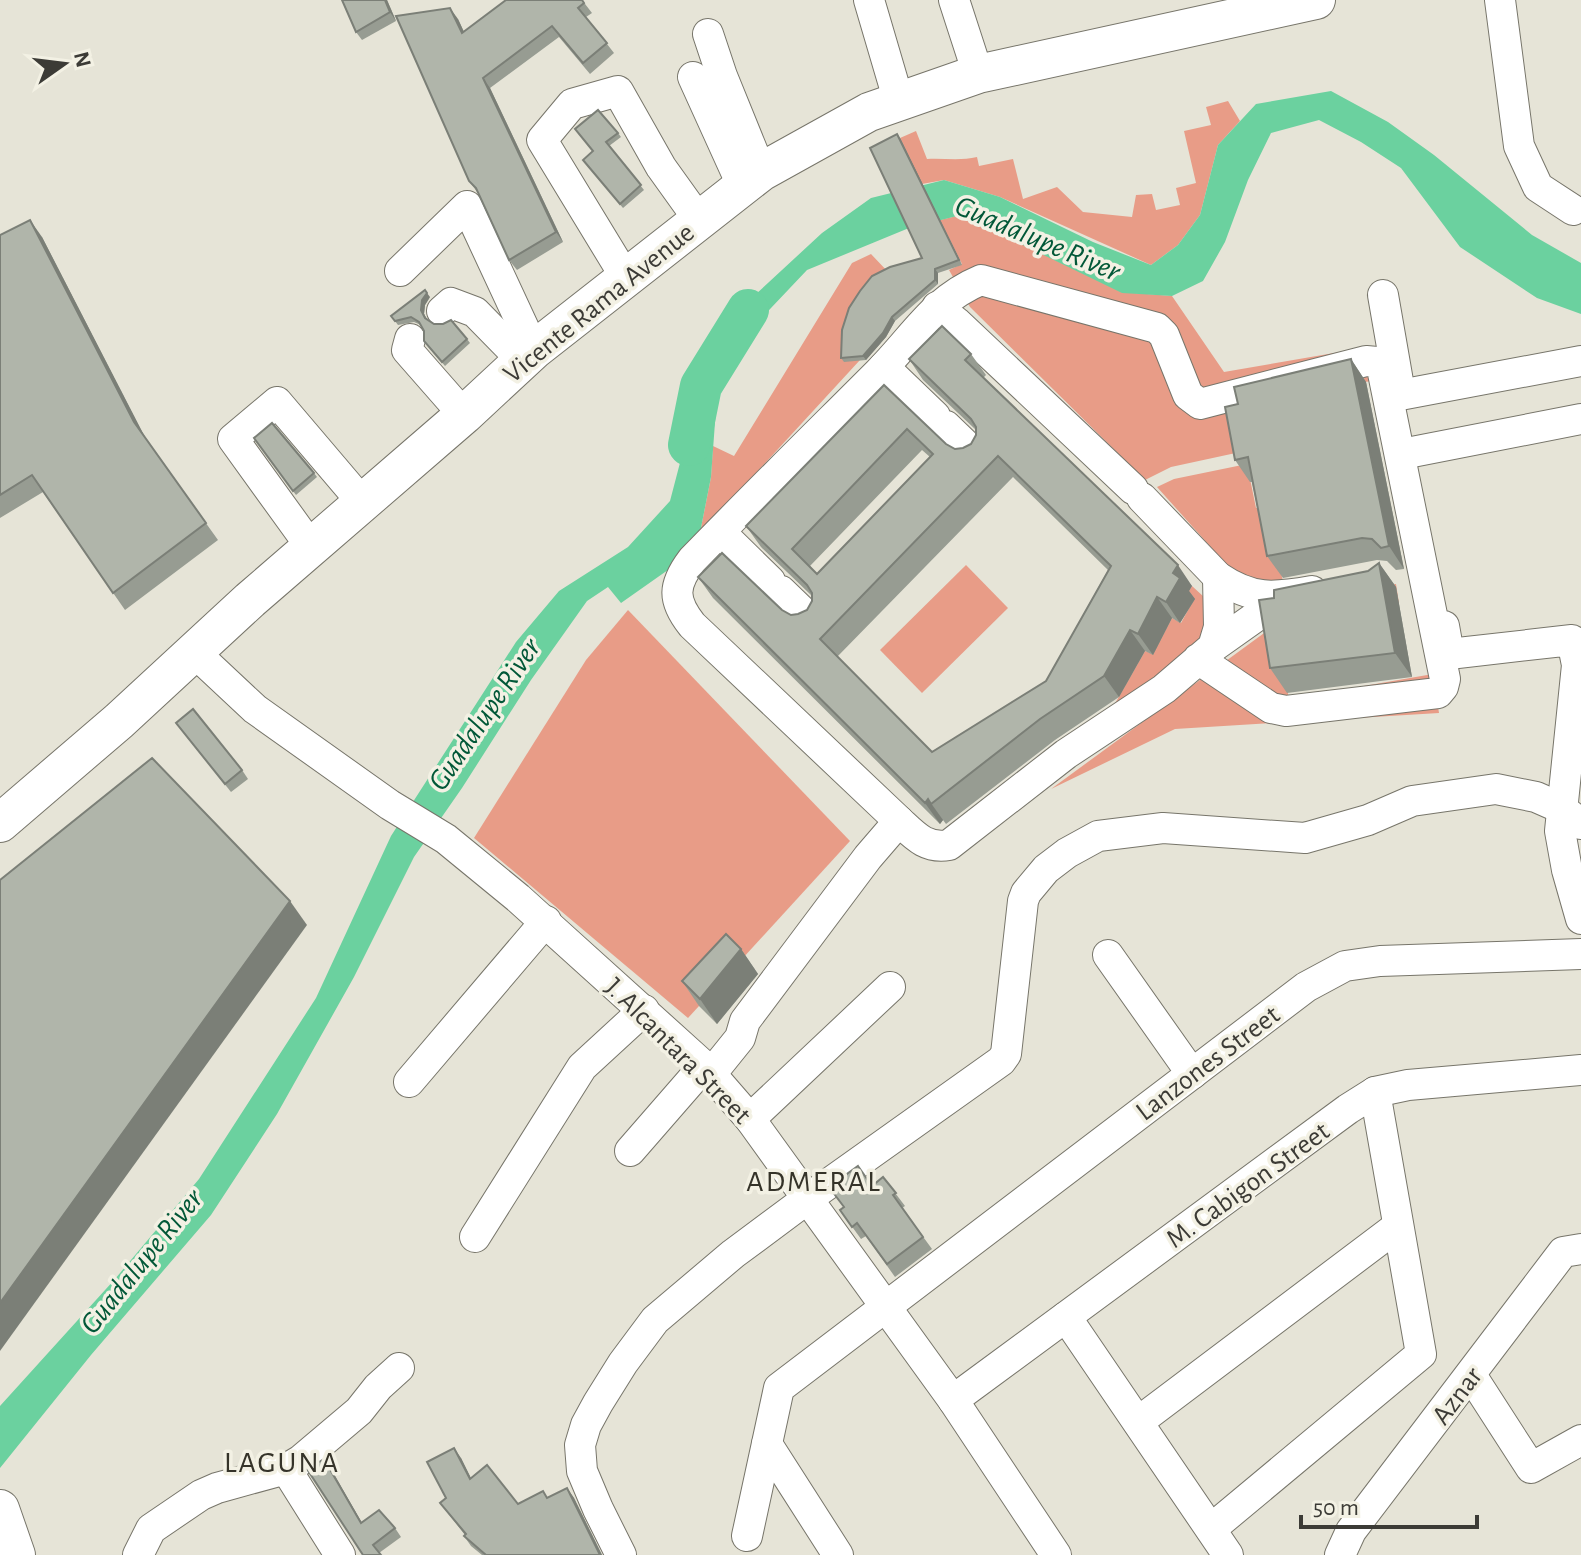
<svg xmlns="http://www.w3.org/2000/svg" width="1581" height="1555" viewBox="0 0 1581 1555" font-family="'Alegreya Sans',sans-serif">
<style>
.green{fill:#e89c87}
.water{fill:#6bd19f}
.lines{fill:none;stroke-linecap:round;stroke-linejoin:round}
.river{stroke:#6bd19f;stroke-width:42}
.minor-casing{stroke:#77756a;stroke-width:32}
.major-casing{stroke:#77756a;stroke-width:40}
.minor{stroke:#fff;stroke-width:30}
.major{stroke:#fff;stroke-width:38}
.wall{fill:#979c92;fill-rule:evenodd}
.shaded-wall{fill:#7b7f77}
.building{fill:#b0b5aa;stroke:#7b7f77;stroke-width:2;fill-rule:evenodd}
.labels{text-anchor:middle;stroke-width:7;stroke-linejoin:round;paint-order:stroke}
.street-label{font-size:28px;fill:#3c3b36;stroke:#f3f1e4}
.water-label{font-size:30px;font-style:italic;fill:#025838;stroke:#f3f1e4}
.neighbourhood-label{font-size:30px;letter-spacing:2px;fill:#353329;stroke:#f3f1e4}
</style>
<rect width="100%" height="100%" fill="#e6e4d7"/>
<g class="green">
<path d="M1228 101 1240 121 1218 145 1200 215 1178 245 1151 265 1000 197 944 180 922 184 900 138 916 131 927 159C943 158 961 161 977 157L979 166 1013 159 1023 199 1057 187 1083 212 1132 217 1136 195 1152 194 1156 210 1180 205 1176 188 1196 183 1184 131 1211 125 1206 107Z"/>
<path d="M961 215 1122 292 1172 296 1224 372 1369 347 1376 380 1249 404 1245 451 1171 467 1145 480 970 307 949 270 962 264 940 220Z"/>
<path d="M871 254 889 273 860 360 755 474 704 534 700 533 711 477 713 446 734 456 852 263Z"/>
<path d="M1247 464 1256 508 1269 505 1284 588 1234 573 1157 487 1174 479Z"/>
<path d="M966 565 1008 608 922 693 880 650Z"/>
<path d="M1396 584 1399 603 1276 625 1289 699 1433 674 1439 713 1175 729 1051 789 1275 625 1288 602Z"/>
<path d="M1192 586 1204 597 1210 621 1196 648 1113 707 1145 651 1153 654 1172 618 1181 623 1194 599 1187 594Z"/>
<path d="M628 610 850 841 688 1018 474 838 586 660Z"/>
</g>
<path class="water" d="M1331 91 1388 122 1434 155 1532 235 1581 263V314L1537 298 1460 247 1401 168 1361 142 1319 120 1271 133 1248 180 1225 242 1203 281 1172 296 1122 293 961 215 909 228 807 270 753 327 717 395 711 477 700 533 675 565 621 603 608 587 587 601 531 680 462 788 414 857 354 977 277 1114 211 1215 91 1355 0 1468V1406L115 1279 199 1179 316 998 391 836 516 642 559 591 628 547 670 501 698 394 755 295 822 233 871 198 944 180 1000 197 1093 242 1151 265 1178 245 1200 215 1218 145 1256 104Z"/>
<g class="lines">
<path class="river" d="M689 445 701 386 748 310"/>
<defs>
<g id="minor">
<path d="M869 0 899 102"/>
<path d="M954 0 978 74"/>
<path d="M1500 0 1519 146 1538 187 1573 210"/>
<path d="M708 34 722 76 761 172"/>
<path d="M693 77 742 185"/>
<path d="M400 271 467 206 534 350"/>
<path d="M626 278 542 140 572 104 618 91 661 167 699 220"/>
<path d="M1383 295 1399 387"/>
<path d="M937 307 956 322 1133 489"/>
<path d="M442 311 451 303 475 312 523 361"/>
<path d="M410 339 407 350 464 415"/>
<path d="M884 367 935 416"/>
<path d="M1400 395 1581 361"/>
<path d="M946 426 973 452"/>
<path d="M1407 453 1581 419"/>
<path d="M1142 498 1218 577C1252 600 1273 598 1312 591"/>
<path d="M720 532 770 581"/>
<path d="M311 547 233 439 277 402 362 502"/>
<path d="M781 591 809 618"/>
<path d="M1444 626 1449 654 1572 640 1577 665 1560 831 1567 870 1581 919"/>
<path d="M1213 647 1285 596"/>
<path d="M193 651 255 709 390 805 446 839 518 898 704 1066 750 1119 953 1400 1056 1555"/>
<path d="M1198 659 1271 708 1286 711 1438 693 1443 687 1445 679 1382 368 1377 362 1366 361 1200 404 1188 395 1164 335 1157 328 981 280C933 300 914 337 878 373 816 435 753 497 692 560 673 585 672 600 692 625L899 821C915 836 926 849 949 845L1066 754 1164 689 1213 647 1219 627 1218 577"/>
<path d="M1108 955 1192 1074"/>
<path d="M711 1074 740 1038 745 1021 868 857 899 821"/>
<path d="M409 1082 546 921"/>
<path d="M750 1119 890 987"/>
<path d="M630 1151 704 1066"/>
<path d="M475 1237 582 1067 644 1010"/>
<path d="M1066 1317 1228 1555"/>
<path d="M1471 1375 1531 1468 1581 1440"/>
<path d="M953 1400 1348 1109 1375 1092 1408 1085 1581 1070"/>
<path d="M1138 1422 1398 1226"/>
<path d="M767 1444 838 1555"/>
<path d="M286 1469 340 1555"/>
<path d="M1211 1529 1421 1354 1375 1092"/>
<path d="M747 1536 779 1388 1306 987 1345 966 1380 961 1581 954"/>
<path d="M138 1555 151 1529 201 1495 217 1488 286 1469 301 1460 359 1411 378 1387 399 1368"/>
<path d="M621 1555 598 1509 582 1471 580 1445 586 1425 598 1403 623 1363 655 1320 733 1254 807 1199 1001 1061 1006 1054 1023 901 1026 893 1046 869 1067 853 1098 836 1163 828 1305 838 1368 820 1412 801 1496 789 1536 797 1561 808 1581 824"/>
<path d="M1340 1555 1351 1531 1563 1252 1581 1249"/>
</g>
<g id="major">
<path d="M0 823 119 721 250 600 464 415 534 350 761 172 869 112 978 74 1316 0"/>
<path d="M0 1509 16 1555"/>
</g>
</defs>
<use href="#minor" class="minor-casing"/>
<use href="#major" class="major-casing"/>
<use href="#minor" class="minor"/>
<use href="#major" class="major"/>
</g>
<g class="wall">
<path d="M342 0H387L396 21 362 40 356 32Z"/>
<path d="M582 0 592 13 586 17 614 53 590 74 559 37 490 88 563 242 517 270 509 260 478 193 469 181 458 19 464 32Z"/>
<path d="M618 133 621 137 609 146 644 190 623 208 586 164 593 151Z"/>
<path d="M900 138 962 265 938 273V284L895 321 886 337 866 360 844 362 841 358 922 258Z"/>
<path d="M0 235 42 237 145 438 218 540 125 610 43 492 0 518Z"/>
<path d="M430 297 425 305 424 314 427 319 434 324 467 339 470 343 445 366 427 345 424 331 421 325 414 322 398 325 391 316Z"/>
<path d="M971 354 986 375 983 378 1192 586 1189 591 1195 599 1180 623 1172 618 1153 655 1145 651 1119 697 1055 740 946 824 943 820 940 824 713 598 698 577 791 615 798 614 807 610 812 601V596L761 547 746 526 884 385 946 444 955 449 963 448 971 444 976 435V430L923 380 909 359ZM922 450 930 457 817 574 810 566ZM1013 477 1108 570 1046 681 932 752 837 657Z"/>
<path d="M1351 359 1366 382 1404 569 1396 570 1387 561 1377 560 1283 578 1267 556 1252 482H1250L1235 460 1238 404Z"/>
<path d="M254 438 314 473 317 477 296 495Z"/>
<path d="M1379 563 1396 587 1412 677 1287 693 1270 668 1274 598 1368 571Z"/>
<path d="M176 723 242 770 248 779 231 792Z"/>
<path d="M741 949 758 974 717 1024 699 1006 682 981Z"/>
<path d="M883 1177 905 1206 902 1208 932 1249 895 1277 866 1236 861 1239 840 1210Z"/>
<path d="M461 1458 471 1478 518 1504 548 1498 567 1488 574 1498 602 1555H482L471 1546 464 1536 465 1535 440 1503 446 1498Z"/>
<path d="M324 1459 362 1523 395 1528 401 1537 379 1553 363 1555Z"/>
</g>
<g class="shaded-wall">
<path d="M385 0H387L396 21 390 12Z"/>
<path d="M450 8 458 19 469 43 462 33Z"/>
<path d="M483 78 490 88 563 242 556 232Z"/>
<path d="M897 134 900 138 962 265 959 260Z"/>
<path d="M30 220 42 237 146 439 134 422Z"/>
<path d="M935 269 938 273V284L935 280Z"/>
<path d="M427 293 430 297 425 305 424 314 428 322 421 310 422 300Z"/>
<path d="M892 317 895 321 886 337 866 360 863 356Z"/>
<path d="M1351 359 1366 382 1404 569 1389 546Z"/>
<path d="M1379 563 1396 587 1412 677 1395 653Z"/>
<path d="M1178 565 1192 586 1189 591 1195 599 1180 623 1166 602 1173 573Z"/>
<path d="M1157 597 1172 618 1153 655 1138 634Z"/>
<path d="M1130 630 1145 651 1119 697 1104 676Z"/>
<path d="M928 799 943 820 940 824 925 803Z"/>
<path d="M290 901 307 925 0 1351V1303Z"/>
<path d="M741 949 758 974 717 1024 700 999Z"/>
<path d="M454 1448 461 1458 476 1489 470 1479Z"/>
<path d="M324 1459 330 1467 367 1532 361 1523Z"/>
<path d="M567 1488 574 1498 602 1555H600Z"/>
</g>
<g class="building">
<path d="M342 0H385L390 12 356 32Z"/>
<path d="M506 0H582L584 3 578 8 607 43 583 63 552 26 483 78 556 232 509 260 476 188 469 181 396 16 450 8 462 33Z"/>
<path d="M598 110 618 133 606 142 641 185 620 204 583 160 593 151 575 129Z"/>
<path d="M897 134 959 260 935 269V280L892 317 883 333 863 356 841 358 842 330 849 308 860 291 872 276 890 267 922 258 870 148Z"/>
<path d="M30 220 134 422 206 523 113 593 32 475 0 495V235Z"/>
<path d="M425 290 427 293 422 300 421 310 425 318 434 324H443L451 320 467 339 442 362 424 341V331L419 322 411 317 395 321 391 316Z"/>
<path d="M942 326 971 354 965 360 1178 565 1173 573 1180 578 1166 602 1157 597 1138 634 1130 630 1104 676 1040 719 931 804 928 799 925 803 698 577 722 553 782 610 791 615 798 614 807 610 812 601V593L807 585 746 526 884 385 946 444 955 449 963 448 971 444 976 435V427L971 419 909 359ZM907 429 933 454 817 574 792 549ZM998 456 1111 566 1046 681 932 752 820 639Z"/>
<path d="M1351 359 1389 546 1381 548 1372 539 1362 538 1267 556 1248 457 1235 460 1225 407 1238 404 1234 387Z"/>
<path d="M272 423 314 473 293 491 254 438Z"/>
<path d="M1379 563 1395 653 1270 668 1259 600 1274 598V590L1368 571Z"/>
<path d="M193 709 242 770 225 784 176 723Z"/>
<path d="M152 758 290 901 0 1303V880Z"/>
<path d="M726 934 741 949 700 999 682 981Z"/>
<path d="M858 1166 872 1186 883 1177 896 1193 893 1195 923 1237 887 1264 857 1223 852 1227 840 1210 844 1207 829 1187Z"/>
<path d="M454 1448 470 1479 487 1465 518 1504 543 1491 547 1498 567 1488 600 1555H486L464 1536 466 1534 440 1503 446 1498 427 1462Z"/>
<path d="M324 1459 361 1523 379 1510 395 1528 373 1545 381 1555H363L307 1469Z"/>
</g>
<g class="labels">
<g class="street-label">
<text transform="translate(598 302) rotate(-39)" y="10">Vicente Rama Avenue</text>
<text transform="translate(679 1050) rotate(45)" y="10">J. Alcantara Street</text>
<text transform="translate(1207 1062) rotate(-37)" y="10">Lanzones Street</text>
<text transform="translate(1247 1184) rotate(-36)" y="10">M. Cabigon Street</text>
<text transform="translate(1456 1395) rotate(-53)" y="10">Aznar</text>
</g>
<g class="water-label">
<text transform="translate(1038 238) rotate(23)" y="10">Guadalupe River</text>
<text transform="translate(484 714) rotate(-56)" y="10">Guadalupe River</text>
<text transform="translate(141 1261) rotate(-51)" y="10">Guadalupe River</text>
</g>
<g class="neighbourhood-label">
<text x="814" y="1191">ADMERAL</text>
<text x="282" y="1472">LAGUNA</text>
</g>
</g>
<g transform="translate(64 64) rotate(76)" stroke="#f3f1e4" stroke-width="6" paint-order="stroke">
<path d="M0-6L14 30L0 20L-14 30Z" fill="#3c3b36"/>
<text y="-12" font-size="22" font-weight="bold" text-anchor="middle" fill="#3c3b36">N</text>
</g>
<path d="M1301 1515v12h176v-12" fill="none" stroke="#3c3b36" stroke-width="4"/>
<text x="1313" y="1515" font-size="24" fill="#3c3b36" stroke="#f3f1e4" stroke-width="6" paint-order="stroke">50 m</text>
</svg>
